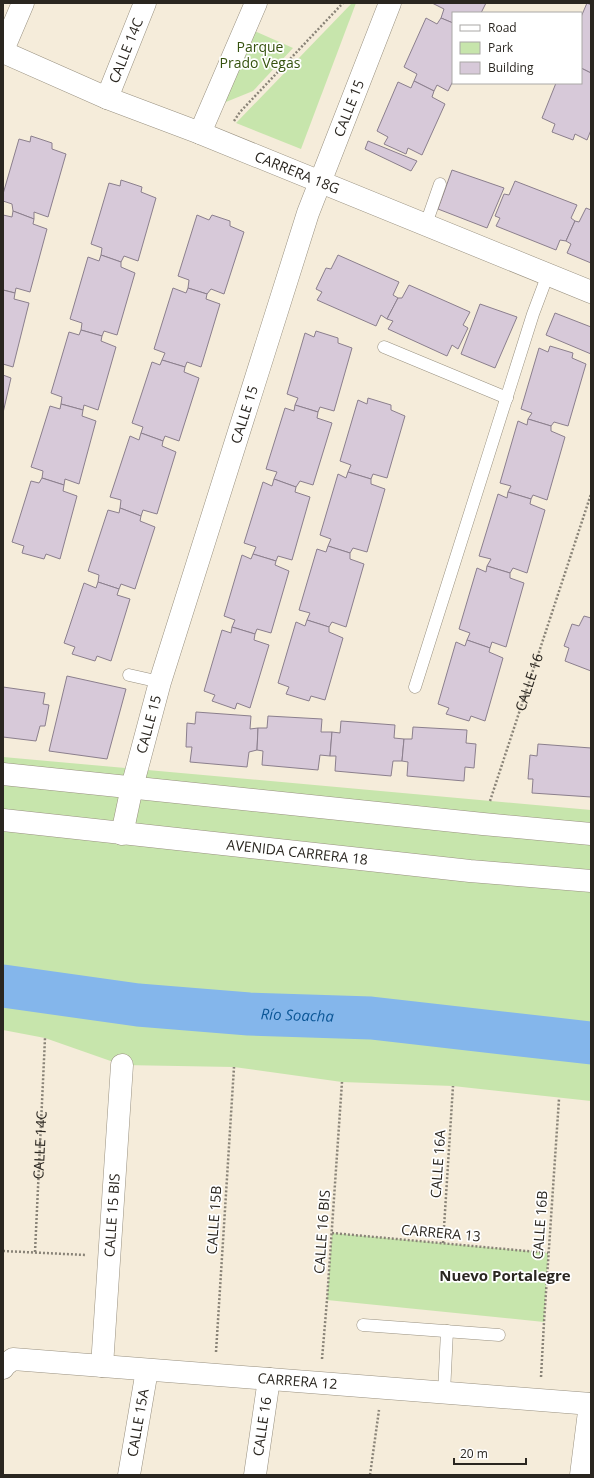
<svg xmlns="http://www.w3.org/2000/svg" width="594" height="1478" viewBox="0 0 594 1478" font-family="'Open Sans',sans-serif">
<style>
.green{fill:#c7e5ac}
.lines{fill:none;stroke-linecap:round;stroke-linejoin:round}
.river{stroke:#84b6eb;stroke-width:43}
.building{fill:#d7c9d9;stroke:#8b7f8d}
.service-casing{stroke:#999180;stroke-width:13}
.minor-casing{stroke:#999180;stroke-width:23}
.tertiary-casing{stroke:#999180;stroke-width:23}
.path{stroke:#898377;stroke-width:2.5;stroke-dasharray:2 2;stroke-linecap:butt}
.service{stroke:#fff;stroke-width:12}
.minor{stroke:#fff;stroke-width:22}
.tertiary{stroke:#fff;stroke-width:22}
.labels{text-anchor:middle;stroke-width:3.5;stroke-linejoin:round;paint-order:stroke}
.park-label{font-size:14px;fill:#35520e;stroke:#fff}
.street-label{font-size:14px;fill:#2a2620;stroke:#fff}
.water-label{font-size:15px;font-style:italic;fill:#0b5696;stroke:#fff}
.neighbourhood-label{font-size:15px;font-weight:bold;fill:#2a2620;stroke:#fff}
</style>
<rect width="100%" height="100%" fill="#f5ecda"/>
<g class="green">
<path d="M352 3H356L301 149 236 123Z"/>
<path d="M250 29 293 48 253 91 221 104Z"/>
<path d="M3 757 591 810V1101L453 1086 342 1082 234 1067 122 1065 45 1038 3 1030Z"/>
<path d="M332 1233 548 1253 544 1322 327 1300Z"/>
</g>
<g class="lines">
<path class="river" id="s1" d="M3 986 138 1005 249 1014 371 1018 591 1043"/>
</g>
<g class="building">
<path d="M432 3H486L481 13H453V23L441 18 444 9Z"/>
<path d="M587 3 591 5V73L581 68V17Z"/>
<path d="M426 18 437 24 441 18 453 23V81L448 91 437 85 434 91 414 81 417 74 404 67Z"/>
<path d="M581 68 591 73V130L587 140 575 134 573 140 552 132 555 124 542 118 556 83H581Z"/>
<path d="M414 81 434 91 432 97 445 104 422 155 408 148 406 154 384 144 388 137 377 131 398 82 411 88Z"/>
<path d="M31 136 52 143V149L66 154 48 217 34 212V219L13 211 12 204 3 201V194L19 139 30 142Z"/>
<path d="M368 141 417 161 411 171 365 149Z"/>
<path d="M452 170 504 188 487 228 438 209Z"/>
<path d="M121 180 142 187 141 192 156 198 138 261 124 256 121 262 101 255 102 248 91 244 109 183 120 186Z"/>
<path d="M515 181 577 205 571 218 575 221 566 241 560 240 556 250 496 226 500 218 495 216 504 194 509 195Z"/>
<path d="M586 208 591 210V263L567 253 571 244 566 241 575 221 579 222Z"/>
<path d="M13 211 34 219 33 224 47 229 30 292 16 288 15 293 3 290V215L12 217Z"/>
<path d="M197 215 209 220 212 215 230 221V226L244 232 224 294 211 289 207 294 188 288 189 280 178 276Z"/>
<path d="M101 255 121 262V267L135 273 117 335 104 331 102 336 81 330 82 323 70 319 88 257 99 261Z"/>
<path d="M338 255 399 282 393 295 398 298 387 319 381 315 376 326 317 300 322 292 316 289 326 268 331 269Z"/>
<path d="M409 285 470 312 463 325 468 328 458 349 452 345 447 356 388 329 393 321 387 319 398 298H402Z"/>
<path d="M173 288 186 293 188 288 207 294 206 299 220 304 201 367 187 362 185 367 162 360 165 353 154 349Z"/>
<path d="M3 290 15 293 14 299 29 303 13 367 3 364Z"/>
<path d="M480 304 517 317 495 368 461 354Z"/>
<path d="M555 313 591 327V354L546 335Z"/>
<path d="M81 330 102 336 101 341 116 347 98 410 84 405 83 410 61 404 62 397 51 393 69 332 79 335Z"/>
<path d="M316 331 338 338V343L352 348 334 411 320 407 318 412 295 405 298 398 287 394 305 333 314 337Z"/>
<path d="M550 346 573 353 572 358 586 364 568 426 554 422 551 426 528 419 532 413 521 409 539 348 548 352Z"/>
<path d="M162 360 185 367 184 372 199 378 179 441 165 436 163 441 141 433 143 427 132 423 152 362 160 365Z"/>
<path d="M3 375 11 378 3 413Z"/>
<path d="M368 398 391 405V410L405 416 387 478 373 474 371 479 348 472 351 465 340 461 358 400 367 404Z"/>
<path d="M61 404 83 410 82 416 96 421 79 484 65 479 64 485 42 478 43 471 31 467 50 406 60 409Z"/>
<path d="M295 405 318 412 317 418 332 423 313 485 300 481 296 487 274 479 277 472 266 469 285 408 294 411Z"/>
<path d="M528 419 551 426V431L565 437 547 500 533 495 531 499 508 492 511 486 500 483 518 421 527 425Z"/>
<path d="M141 433 163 441 162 446 176 452 157 514 143 510 141 516 120 508 121 500 110 497 130 436 139 440Z"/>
<path d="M348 472 371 479V484L385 489 367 552 353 548 350 553 328 546 331 539 320 535 338 474 346 478Z"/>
<path d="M42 478 64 485 63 491 77 496 60 559 46 554 44 559 22 553 24 546 12 542 31 481 39 483Z"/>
<path d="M274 479 296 487 295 492 310 497 292 560 278 556 276 561 253 554 256 547 244 543 263 482 272 486Z"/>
<path d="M508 492 531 499 530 504 545 510 527 573 513 568 510 573 487 566 491 559 479 556 498 494 507 498Z"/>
<path d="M120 508 141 516 140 521 155 527 135 589 121 584 119 589 98 582 99 575 88 571 108 510 119 513Z"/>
<path d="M328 546 350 553V559L364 564 346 627 332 622 329 627 307 620 310 613 299 610 317 549 326 552Z"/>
<path d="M253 554 276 561 275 565 289 571 271 633 257 629 255 634 232 627 235 620 224 616 242 555 251 559Z"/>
<path d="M487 566 510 573V578L524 583 506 647 492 642 490 648 467 640 470 633 459 629 477 568 486 572Z"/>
<path d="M98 582 119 589 117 595 130 599 111 661 97 656 95 661 72 654 75 647 64 643 84 583 96 588Z"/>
<path d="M584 616 591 618V671L565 661 569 648 564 646 572 624 579 626Z"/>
<path d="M307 620 329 627V632L343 638 325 700 311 696 309 701 286 694 289 687 278 683 296 622 305 626Z"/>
<path d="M232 627 255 634 254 640 269 645 250 708 237 703 235 709 212 701 215 695 204 691 222 630 231 633Z"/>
<path d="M467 640 490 648 489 652 503 658 485 721 471 716 469 721 446 714 449 708 438 704 456 642 465 646Z"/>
<path d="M67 676 126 689 107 759 49 751Z"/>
<path d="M3 687 45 693 43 704 49 705 45 726H40L36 741 3 737Z"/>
<path d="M196 712 251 716 250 729 258 728 257 750 249 752 247 767 190 762 192 747H186L187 723 195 724Z"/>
<path d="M268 716 322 719 321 732H332L330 756 320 755 318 770 262 765 263 751 257 750 258 728H267Z"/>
<path d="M341 721 395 725 394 738 404 739 402 761H393L391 776 335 771 336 756H330L332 732 340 733Z"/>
<path d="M413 727 467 730 466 743 476 744 474 768 465 767 464 781 407 776 408 762 402 761 404 739H412Z"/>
<path d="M538 744 591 748V797L532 793 533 779H528L530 755 537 756Z"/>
</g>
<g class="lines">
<defs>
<g id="service">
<path d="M426 224 440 184"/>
<path d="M384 347 507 398"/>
<path d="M129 675 160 682"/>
<path d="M415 687 533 314 548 274"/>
<path d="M363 1325 499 1335"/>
<path d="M444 1393 447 1331"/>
</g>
<g id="minor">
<path d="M3 50 23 3"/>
<path id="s4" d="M3 52 107 98 200 133 591 292"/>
<path id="s5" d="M107 98 145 3"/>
<path d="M200 133 256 3"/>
<path d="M3 774 483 824 591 834"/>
<path id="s6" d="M3 820 470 871 591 881"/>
<path id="s7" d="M122 834 132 787 160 682 308 213 390 3"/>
<path id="s8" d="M102 1366 122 1065"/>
<path id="s9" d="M129 1475 147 1370"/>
<path id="s10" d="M255 1475 269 1379"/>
<path d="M581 1475 590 1404"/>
</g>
<g id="tertiary">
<path id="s11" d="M3 1368 5 1365 13 1359 591 1404"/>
</g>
</defs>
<use href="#service" class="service-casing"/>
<use href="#minor" class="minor-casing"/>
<use href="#tertiary" class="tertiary-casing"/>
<g class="path">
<path d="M234 121 240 112 343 3"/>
<path id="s2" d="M490 801 591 494"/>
<path d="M332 1233 548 1253"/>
<path d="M443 1243 453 1086"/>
<path d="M3 1251 86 1255"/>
<path id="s3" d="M35 1252 45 1038"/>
<path d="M216 1352 234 1067"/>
<path d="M322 1359 327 1300 342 1082"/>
<path d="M541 1377 544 1322 559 1099"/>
<path d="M370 1475 379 1410"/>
</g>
<use href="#service" class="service"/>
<use href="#minor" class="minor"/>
<use href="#tertiary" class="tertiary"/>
</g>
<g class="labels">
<g class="park-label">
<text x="260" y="52">Parque<tspan x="260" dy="16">Prado Vegas</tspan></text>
</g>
<g class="street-label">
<text dy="5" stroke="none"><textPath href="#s5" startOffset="51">CALLE 14C</textPath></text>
<text dy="5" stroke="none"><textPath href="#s7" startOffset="761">CALLE 15</textPath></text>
<text dy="5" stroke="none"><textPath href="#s4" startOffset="318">CARRERA 18G</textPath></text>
<text dy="5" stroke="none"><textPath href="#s7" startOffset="437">CALLE 15</textPath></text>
<text dy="5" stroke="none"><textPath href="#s2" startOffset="125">CALLE 16</textPath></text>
<text dy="5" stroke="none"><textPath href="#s7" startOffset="113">CALLE 15</textPath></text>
<text dy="5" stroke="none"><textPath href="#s6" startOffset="296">AVENIDA CARRERA 18</textPath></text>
<text dy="5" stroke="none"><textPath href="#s3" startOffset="107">CALLE 14C</textPath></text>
<text transform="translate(438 1164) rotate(-86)" y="5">CALLE 16A</text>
<text dy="5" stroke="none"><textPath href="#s8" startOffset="151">CALLE 15 BIS</textPath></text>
<text transform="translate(214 1220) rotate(-86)" y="5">CALLE 15B</text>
<text transform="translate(540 1225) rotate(-86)" y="5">CALLE 16B</text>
<text transform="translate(322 1232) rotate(-86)" y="5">CALLE 16 BIS</text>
<text transform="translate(441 1233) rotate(5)" y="5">CARRERA 13</text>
<text dy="5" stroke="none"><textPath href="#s11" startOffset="299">CARRERA 12</textPath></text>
<text dy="5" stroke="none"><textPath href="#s9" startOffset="53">CALLE 15A</textPath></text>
<text dy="5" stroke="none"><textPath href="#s10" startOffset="49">CALLE 16</textPath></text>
</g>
<g class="water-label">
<text dy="5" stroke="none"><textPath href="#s1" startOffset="296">Río Soacha</textPath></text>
</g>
<g class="neighbourhood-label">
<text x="505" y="1281">Nuevo Portalegre</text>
</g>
</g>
<rect width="594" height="1478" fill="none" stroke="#2a2620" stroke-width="8"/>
<rect x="452" y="12" width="130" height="72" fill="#ffffff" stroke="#aaa8a6"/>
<rect x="460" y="25" width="20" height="6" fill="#ffffff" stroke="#aaa8a6"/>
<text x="488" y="32" font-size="12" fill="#2a2620">Road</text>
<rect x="460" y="42" width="20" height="12" fill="#c7e5ac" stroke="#aaa8a6"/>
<text x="488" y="52" font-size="12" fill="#2a2620">Park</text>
<rect x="460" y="62" width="20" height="12" fill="#d7c9d9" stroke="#aaa8a6"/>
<text x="488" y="72" font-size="12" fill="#2a2620">Building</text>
<path d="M454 1458v6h72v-6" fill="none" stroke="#2a2620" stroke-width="2"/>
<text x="460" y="1458" font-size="12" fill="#2a2620" stroke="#ffffff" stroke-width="3" paint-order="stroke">20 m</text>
</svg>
